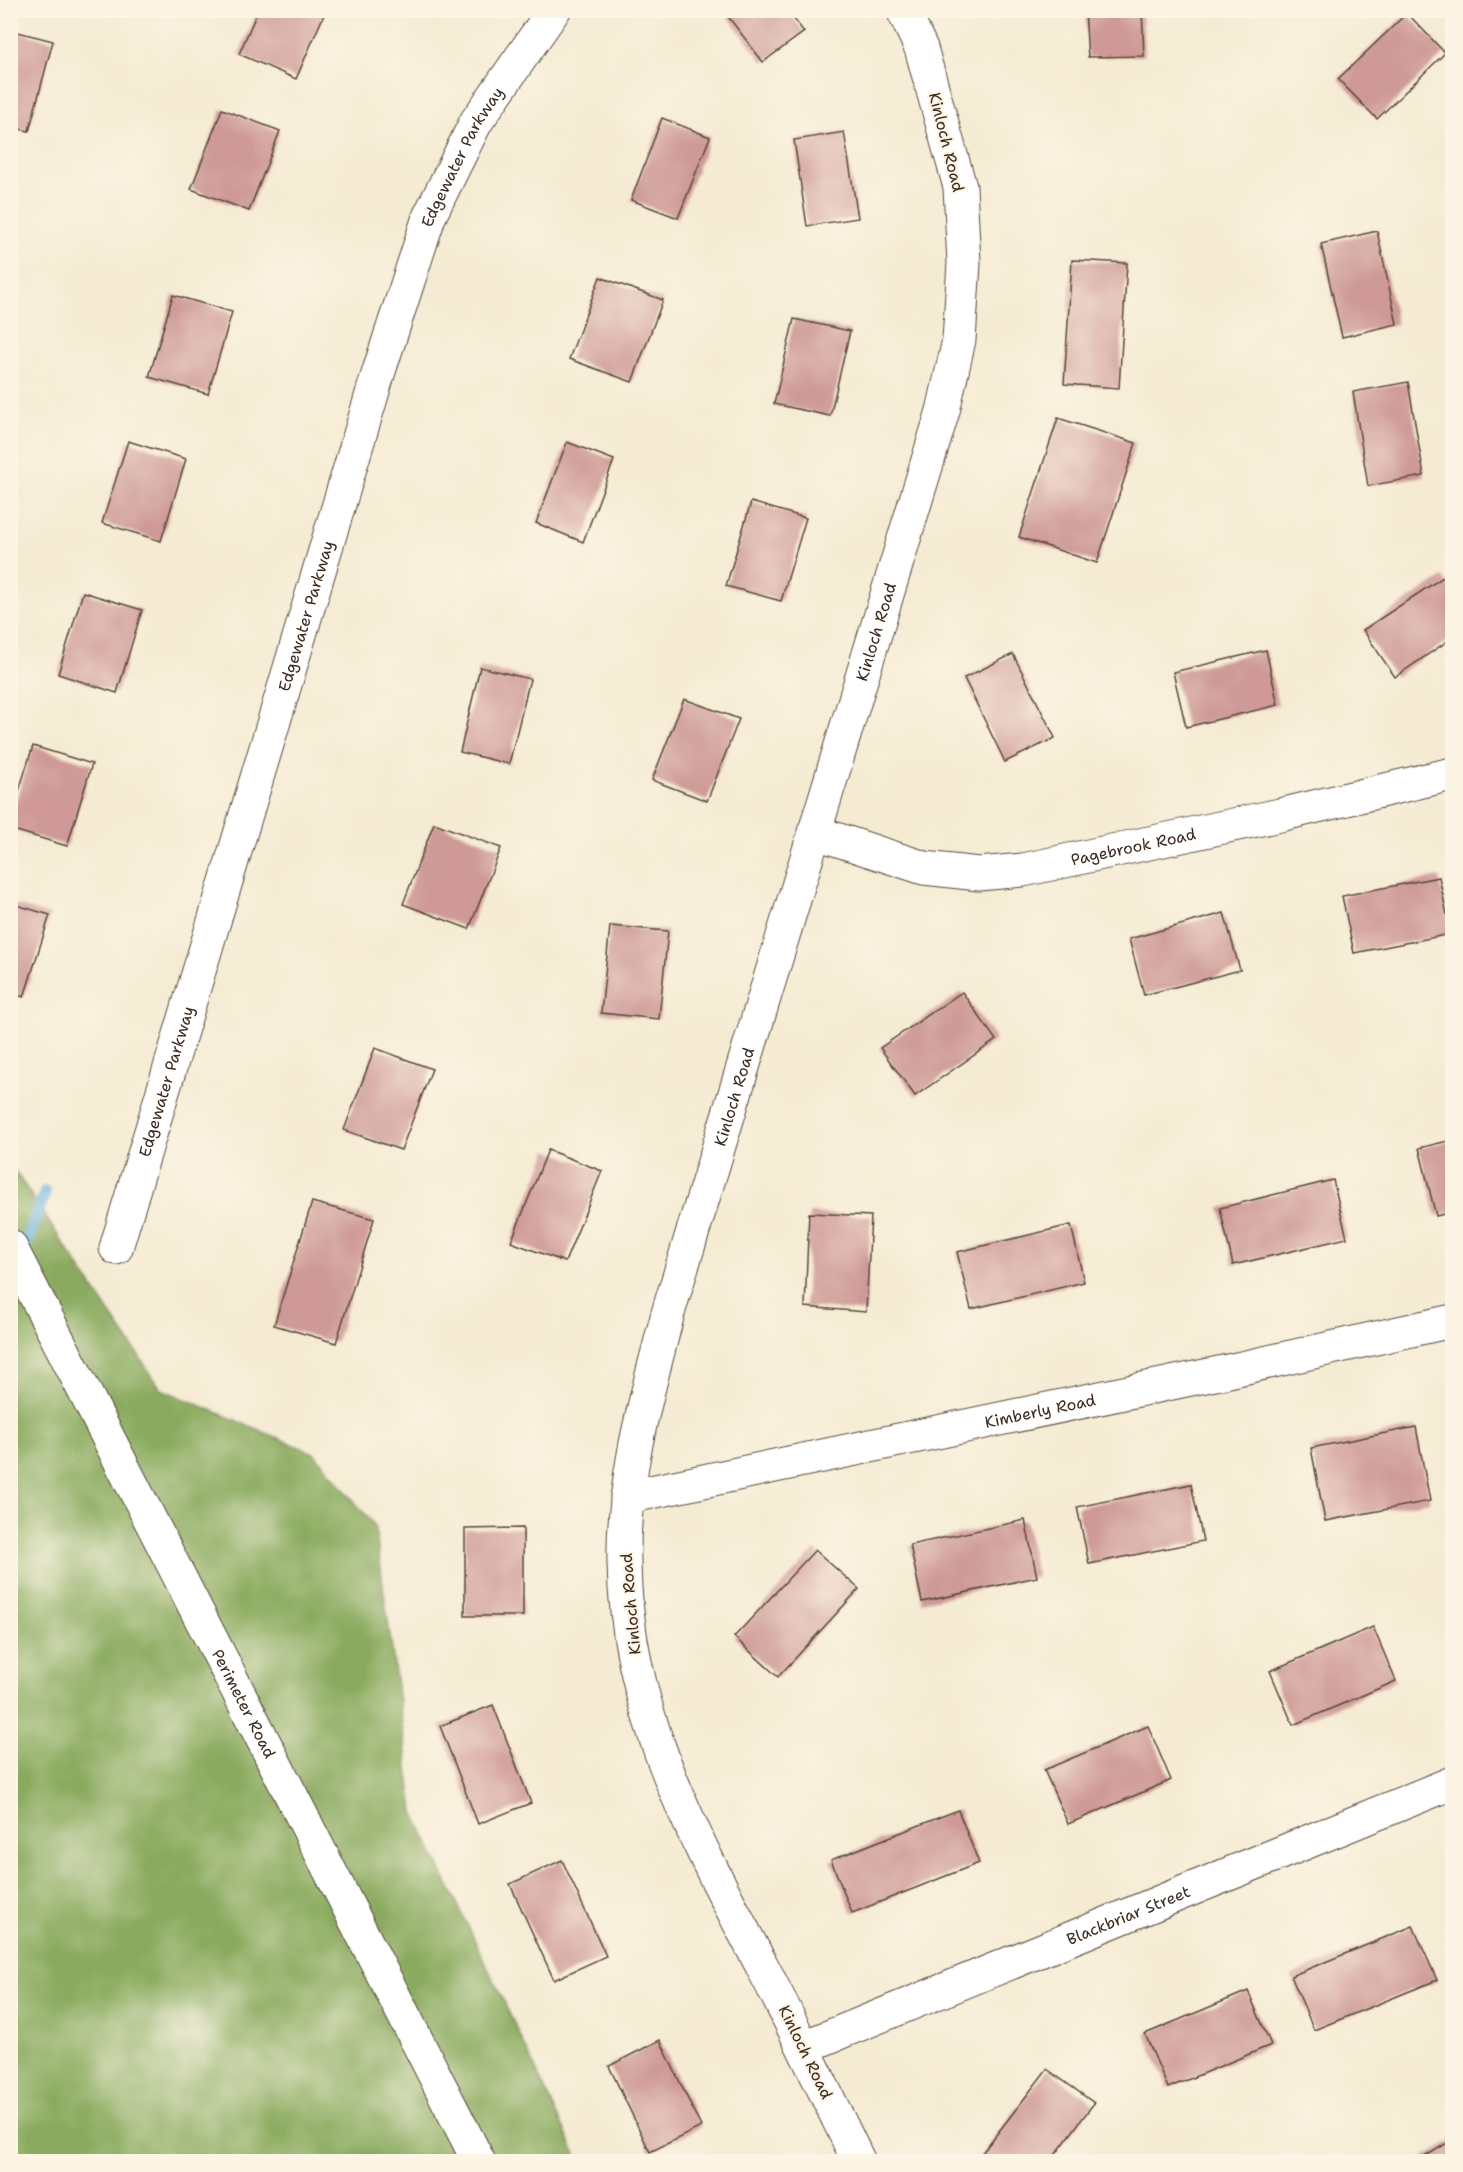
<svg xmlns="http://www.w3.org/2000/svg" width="1463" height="2172" viewBox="0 0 1463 2172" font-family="'Shantell Sans',sans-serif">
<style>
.forest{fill:#8aab5f;stroke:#626a3e;stroke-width:1.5}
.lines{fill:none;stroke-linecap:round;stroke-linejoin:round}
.stream{stroke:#68b4e1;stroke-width:12}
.building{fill:#ce9996}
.minor-casing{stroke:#574739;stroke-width:35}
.minor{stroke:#fff;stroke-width:33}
.labels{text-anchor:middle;stroke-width:4.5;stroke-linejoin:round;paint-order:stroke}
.street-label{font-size:16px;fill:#3b2a1e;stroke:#fcf5e5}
</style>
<rect width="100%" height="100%" fill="#fcf5e5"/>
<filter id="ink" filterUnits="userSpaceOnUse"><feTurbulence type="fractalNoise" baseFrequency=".0167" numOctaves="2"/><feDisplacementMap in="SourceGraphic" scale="12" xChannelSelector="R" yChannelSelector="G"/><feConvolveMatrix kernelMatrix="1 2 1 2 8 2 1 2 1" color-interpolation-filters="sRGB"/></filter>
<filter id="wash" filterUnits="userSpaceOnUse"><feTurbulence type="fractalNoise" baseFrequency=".008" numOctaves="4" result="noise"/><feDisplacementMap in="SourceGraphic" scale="24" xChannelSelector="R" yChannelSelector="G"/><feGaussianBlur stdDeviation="1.35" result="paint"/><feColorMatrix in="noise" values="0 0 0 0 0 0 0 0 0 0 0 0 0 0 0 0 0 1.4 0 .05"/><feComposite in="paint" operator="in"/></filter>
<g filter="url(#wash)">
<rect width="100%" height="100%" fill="#f5ebd3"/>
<path class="forest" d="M10 1164 161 1389 314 1453 375 1526 414 1812 579 2161H11Z"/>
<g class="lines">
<path class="stream" d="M10 1286 45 1192"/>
</g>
<g id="blocks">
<g class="building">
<path d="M258 10H326L296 79 239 54Z"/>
<path d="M723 10H787L804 32 763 62Z"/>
<path d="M1085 10H1142L1144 56 1088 57Z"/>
<path d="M1407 13 1445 53 1377 119 1338 79Z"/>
<path d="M10 30 53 41 29 131 10 127Z"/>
<path d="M222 109 280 131 249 211 191 189Z"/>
<path d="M662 118 710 137 678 218 631 200Z"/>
<path d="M844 132 858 218 807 226 794 140Z"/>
<path d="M1377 231 1397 324 1342 337 1321 244Z"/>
<path d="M1072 260 1127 263 1119 388 1064 384Z"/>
<path d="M600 277 663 300 632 382 569 359Z"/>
<path d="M173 295 232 312 208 394 149 377Z"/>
<path d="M794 319 850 331 830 416 774 404Z"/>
<path d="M1408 382 1424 476 1368 486 1353 392Z"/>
<path d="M1058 418 1136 443 1097 563 1019 537Z"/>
<path d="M128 441 186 459 161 541 102 523Z"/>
<path d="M567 442 614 460 583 542 536 523Z"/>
<path d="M751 502 806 518 781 601 726 586Z"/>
<path d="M1443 577 1452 591V638L1395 677 1363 630Z"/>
<path d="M83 592 142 610 117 693 58 674Z"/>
<path d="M1266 650 1278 705 1186 727 1173 672Z"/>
<path d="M1013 654 1055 738 1005 762 964 678Z"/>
<path d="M480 667 530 679 509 764 460 752Z"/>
<path d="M684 699 739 719 707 801 652 780Z"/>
<path d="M33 746 92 764 67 846 10 829V819Z"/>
<path d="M434 823 501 848 469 929 403 904Z"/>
<path d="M1439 877 1451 934 1354 953 1342 896Z"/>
<path d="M10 903 50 915 24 997 10 993Z"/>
<path d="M1224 913 1240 970 1144 995 1129 939Z"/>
<path d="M610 926 668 931 659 1019 601 1013Z"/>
<path d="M962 992 996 1040 915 1096 880 1048Z"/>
<path d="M375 1048 432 1069 401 1150 344 1130Z"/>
<path d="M1452 1140V1212L1436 1216 1419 1148Z"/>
<path d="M548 1150 602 1171 565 1262 511 1242Z"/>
<path d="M1333 1180 1347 1238 1233 1265 1220 1208Z"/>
<path d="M312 1202 374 1219 336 1343 274 1325Z"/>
<path d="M809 1213 871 1216 866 1312 805 1307Z"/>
<path d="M1071 1225 1084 1282 971 1309 957 1252Z"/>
<path d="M1416 1427 1430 1501 1325 1521 1311 1448Z"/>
<path d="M1191 1484 1203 1541 1089 1564 1077 1507Z"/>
<path d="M1025 1520 1037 1577 922 1602 910 1545Z"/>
<path d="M523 1528V1616H465V1529Z"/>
<path d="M815 1550 859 1589 778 1677 734 1637Z"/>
<path d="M1373 1627 1396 1681 1293 1725 1270 1671Z"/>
<path d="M493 1705 531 1803 478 1824 440 1726Z"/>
<path d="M1148 1726 1171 1780 1068 1824 1044 1770Z"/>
<path d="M958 1810 979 1863 852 1913 831 1860Z"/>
<path d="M562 1860 606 1956 554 1980 510 1884Z"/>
<path d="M1413 1926 1437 1980 1314 2030 1291 1976Z"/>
<path d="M1248 1991 1271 2045 1168 2088 1145 2034Z"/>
<path d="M660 2040 701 2127 650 2152 609 2066Z"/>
<path d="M1047 2069 1094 2103 1050 2162H985L979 2157Z"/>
<path d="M1452 2140V2162H1416Z"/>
</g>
</g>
</g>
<g filter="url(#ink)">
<use href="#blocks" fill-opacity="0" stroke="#574739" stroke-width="1.5"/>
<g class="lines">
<defs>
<g id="minor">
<path id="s1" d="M814 832 924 868 979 874 1023 870 1280 815 1452 774"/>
<path id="s2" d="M10 1246 479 2162"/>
<path id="s3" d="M116 1248 379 371 429 217 476 122 554 10"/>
<path id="s4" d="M627 1497 1224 1372 1452 1321"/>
<path id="s5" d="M804 2047 1452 1783"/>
<path id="s6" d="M859 2162C827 2096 796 2031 762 1966 694 1837 626 1713 624 1563 622 1478 647 1395 668 1313L943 411 959 340 964 263 960 187 921 48 903 10"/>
</g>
</defs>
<use href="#minor" class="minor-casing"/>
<use href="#minor" class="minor"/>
</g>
</g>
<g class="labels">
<g class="street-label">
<text transform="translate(947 142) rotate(76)" y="6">Kinloch Road</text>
<text dy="6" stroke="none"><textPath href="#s3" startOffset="1146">Edgewater Parkway</textPath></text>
<text dy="6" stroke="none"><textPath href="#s3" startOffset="660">Edgewater Parkway</textPath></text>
<text dy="6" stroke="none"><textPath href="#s6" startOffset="1616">Kinloch Road</textPath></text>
<text dy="6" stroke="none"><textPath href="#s1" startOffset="328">Pagebrook Road</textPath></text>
<text dy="6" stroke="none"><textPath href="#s3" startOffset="174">Edgewater Parkway</textPath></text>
<text dy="6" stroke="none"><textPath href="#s6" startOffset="1130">Kinloch Road</textPath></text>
<text dy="6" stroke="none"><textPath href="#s4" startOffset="422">Kimberly Road</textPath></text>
<text transform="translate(630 1604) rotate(-95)" y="6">Kinloch Road</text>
<text dy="6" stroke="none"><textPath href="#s2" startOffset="514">Perimeter Road</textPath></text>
<text dy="6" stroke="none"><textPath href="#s5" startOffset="350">Blackbriar Street</textPath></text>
<text transform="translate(806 2052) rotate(64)" y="6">Kinloch Road</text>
</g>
</g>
<rect width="1463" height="2172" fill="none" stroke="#fcf5e5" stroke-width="36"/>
</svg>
